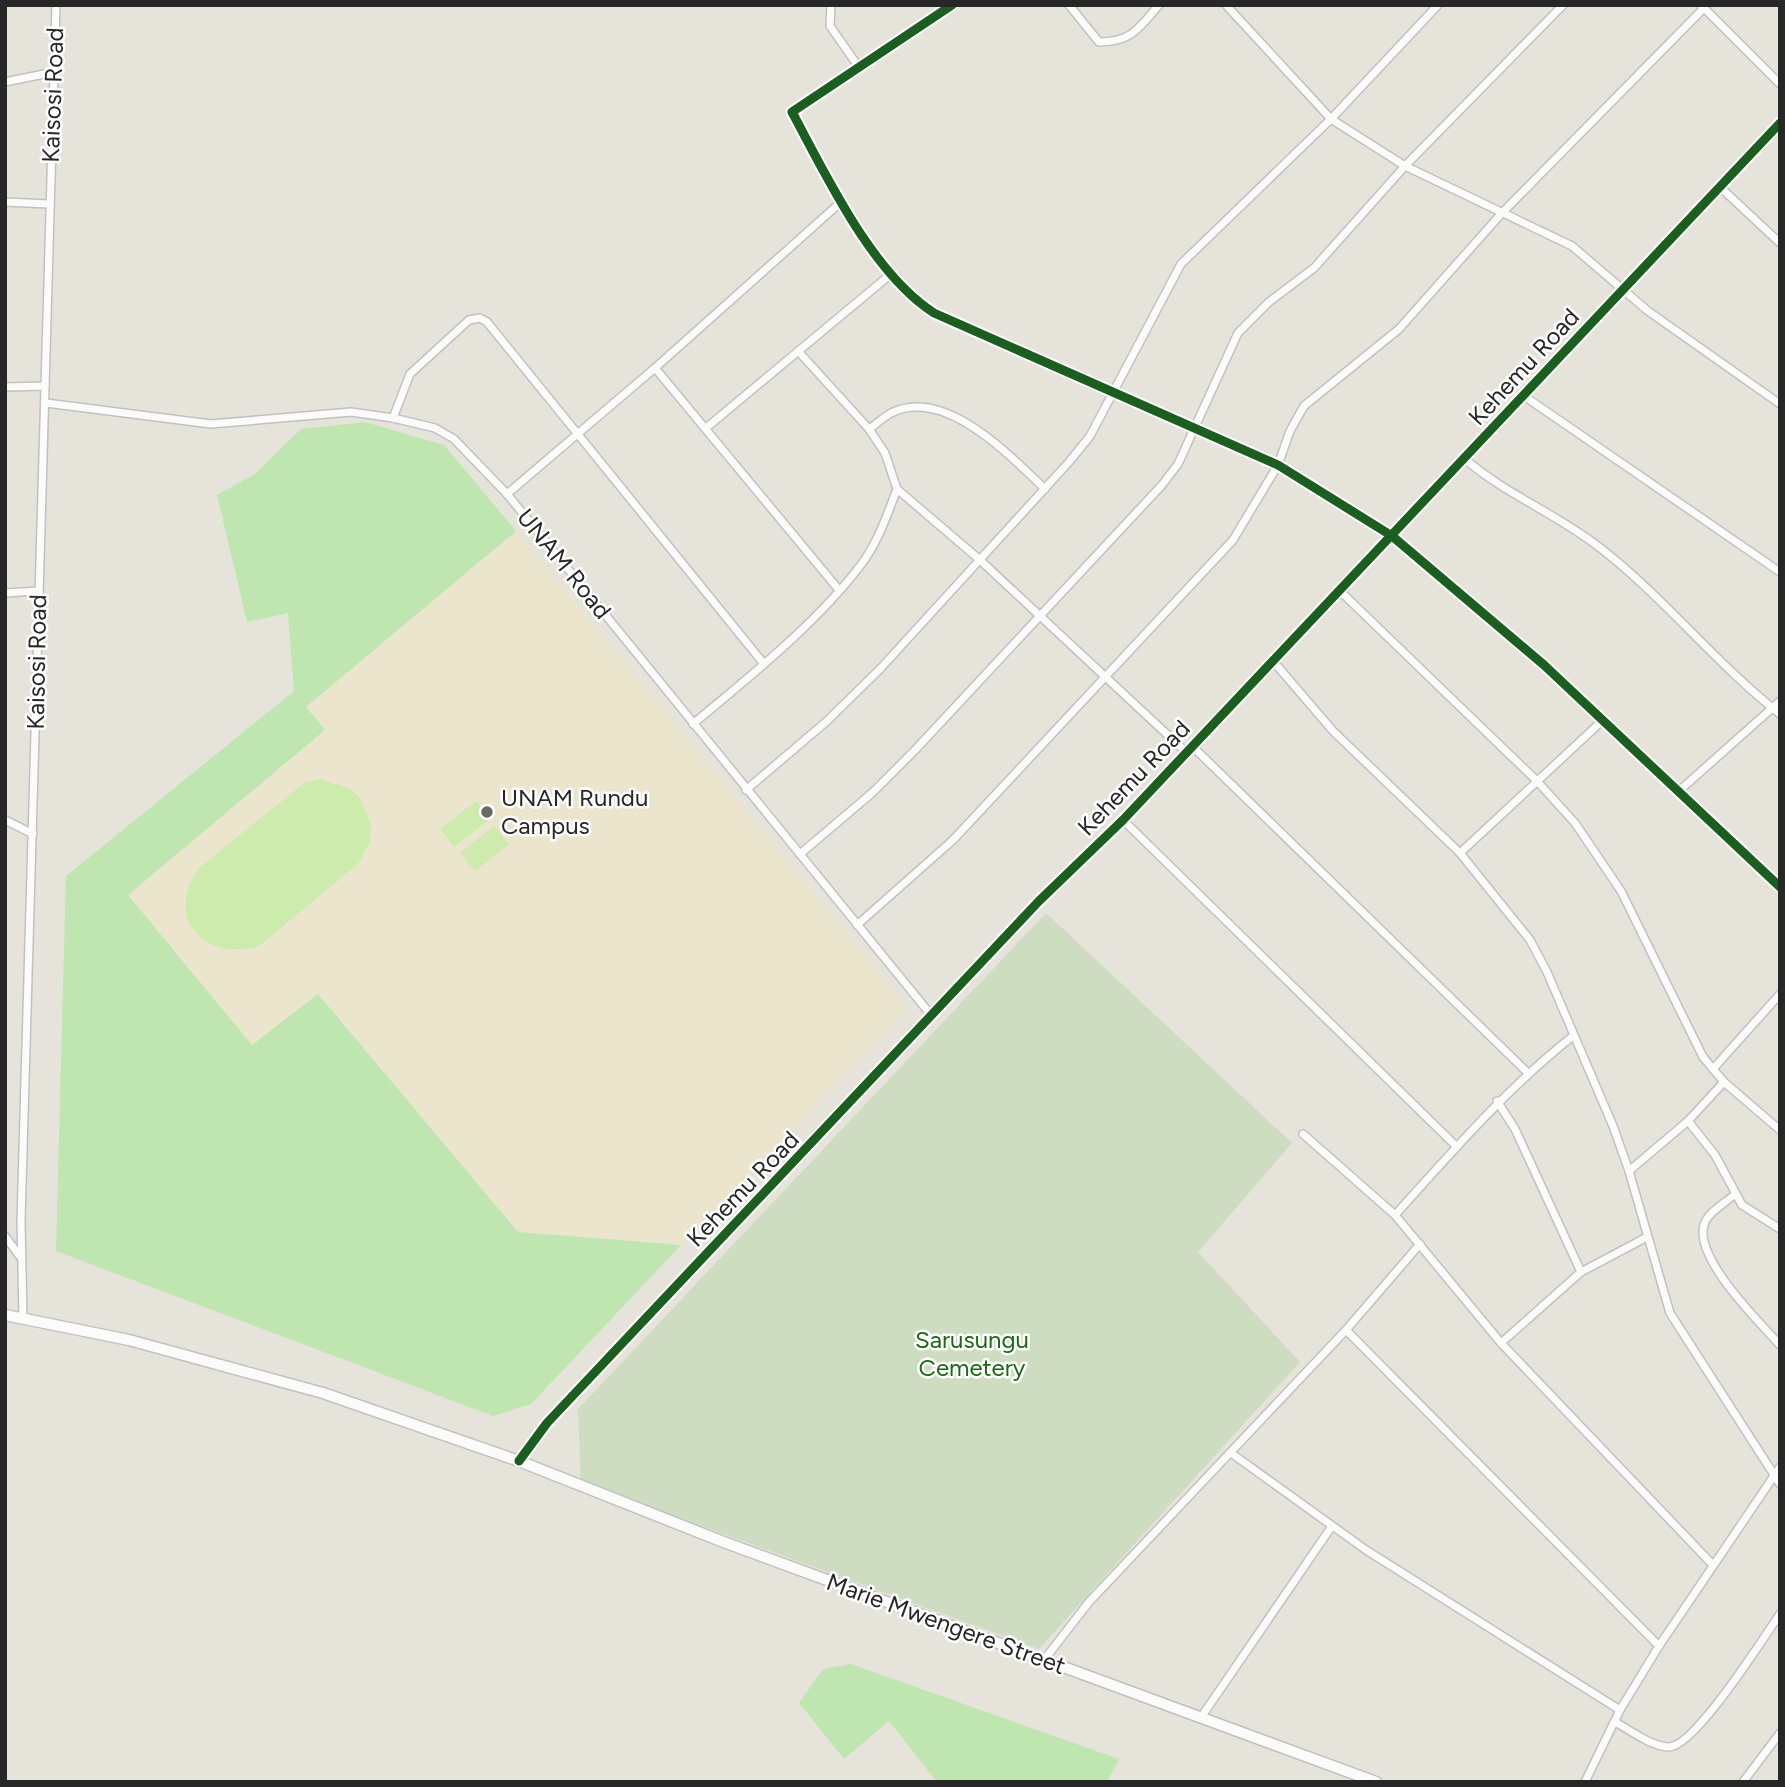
<svg xmlns="http://www.w3.org/2000/svg" width="1785" height="1787" viewBox="0 0 1785 1787" font-family="Figtree,sans-serif">
<style>
.education{fill:#ebe5ce}
.green{fill:#bfe6b0}
.cemetery{fill:#cedcc1}
.pitch{fill:#ccebac}
.lines{fill:none;stroke-linecap:round;stroke-linejoin:round}
.minor-casing{stroke:#c2c1c2;stroke-width:10}
.tertiary-casing{stroke:#c2c1c2;stroke-width:11}
.secondary-casing{stroke:#c2c1c2;stroke-width:13}
.minor{stroke:#fbfbfa;stroke-width:7}
.tertiary{stroke:#fbfbfa;stroke-width:9}
.secondary{stroke:#fbfbfa;stroke-width:10}
.cycleway-casing{stroke:#fff;stroke-width:13}
.cycleway{stroke:#1b5e20;stroke-width:9}
.poi-dot{fill:#6a6966;stroke:#fff;stroke-width:2.5}
.labels{text-anchor:middle;stroke-width:5;stroke-linejoin:round;paint-order:stroke}
.street-label{font-size:24px;fill:#272727;stroke:#fff}
.poi-label{font-size:24px;fill:#272727;stroke:#fff;text-anchor:start}
.park-label{font-size:24px;fill:#196812;stroke:#fff}
</style>
<rect width="100%" height="100%" fill="#e6e3db"/>
<path class="education" d="M516 531 907 1008 681 1245 518 1232 318 994 252 1046 128 895 324 730 306 707Z"/>
<g class="green">
<path d="M365 422 444 445 516 531 306 707 325 730 128 895 252 1045 318 994 518 1232 681 1245 531 1404 493 1416 56 1251 66 876 294 691 288 613 247 622 217 495 255 474 301 429Z"/>
<path d="M851 1664 1119 1759 1107 1782H937L889 1721 844 1759 799 1703 823 1669Z"/>
</g>
<path class="cemetery" d="M1046 913 1292 1143 1198 1252 1300 1362 1039 1649 581 1482 578 1409Z"/>
<g class="pitch">
<path d="M319 779 351 789 361 800 371 825 370 842 358 864 259 946C204 962 163 918 199 868L304 783Z"/>
<path d="M476 801 490 819 454 847 440 829Z"/>
<path d="M494 826 509 844 475 871 460 853Z"/>
</g>
<g class="lines">
<defs>
<g id="minor">
<path d="M831 5 830 26 858 66"/>
<path d="M952 5 792 112C827 177 872 273 934 313L1278 465 1392 536 1544 665 1780 887"/>
<path d="M1069 5 1099 42C1132 42 1139 28 1159 5"/>
<path d="M1226 5 1331 119 1405 166 1572 246 1648 311 1780 404"/>
<path d="M1701 5 1780 84"/>
<path d="M5 82 54 72"/>
<path d="M1720 187 1780 243"/>
<path d="M5 202 49 204"/>
<path d="M798 351 869 429 885 453 897 489 980 560 1186 752"/>
<path d="M655 368 839 590"/>
<path d="M5 387 45 386"/>
<path d="M1524 396 1780 572"/>
<path d="M46 403 211 424 351 412 393 418 435 428 454 439 507 494 931 1015"/>
<path d="M393 418 410 374 469 320 480 318 487 322 764 664"/>
<path d="M706 428 891 274"/>
<path d="M869 429C876 424 884 417 891 413 945 386 1010 456 1045 489"/>
<path d="M1465 459C1505 494 1557 514 1599 547 1664 597 1715 663 1780 714"/>
<path d="M507 494 655 368 841 202"/>
<path d="M1340 591 1537 781 1575 823 1621 891 1703 1057 1724 1082 1780 1130"/>
<path d="M5 593 38 591"/>
<path d="M1273 661 1333 731 1460 853 1530 940 1547 972 1613 1126 1629 1171 1670 1313 1780 1484"/>
<path d="M693 724C750 676 815 625 860 566 878 543 887 515 897 489"/>
<path d="M1192 746 1527 1072"/>
<path d="M746 790 827 721 881 668 1069 462 1090 436 1181 264 1331 119 1438 5"/>
<path d="M1679 791 1780 701"/>
<path d="M5 820 33 834"/>
<path d="M1123 820 1457 1147"/>
<path d="M1460 853 1602 721"/>
<path d="M800 854 872 793 916 749 1162 485 1178 464 1238 333 1269 302 1314 268 1405 166 1563 5"/>
<path d="M857 925 953 840 1233 540 1278 465 1290 431 1304 406 1399 329 1501 214 1704 8"/>
<path d="M1713 1069 1780 994"/>
<path d="M1497 1101 1515 1129 1581 1272"/>
<path d="M1688 1121 1715 1155 1742 1205 1780 1229"/>
<path d="M1303 1134 1395 1215 1501 1343 1712 1564"/>
<path d="M1629 1171 1688 1121 1724 1082"/>
<path d="M1734 1195C1725 1203 1707 1213 1704 1225 1694 1258 1759 1322 1780 1345"/>
<path d="M1395 1215C1452 1152 1506 1089 1573 1036"/>
<path d="M5 1236 21 1258"/>
<path d="M23 1319 21 1220 56 5"/>
<path d="M1346 1330 1659 1646"/>
<path d="M1501 1343 1581 1272 1647 1237"/>
<path d="M1231 1453 1366 1550 1620 1710"/>
<path d="M1044 1660 1089 1602 1346 1330 1420 1244"/>
<path d="M1202 1716 1332 1526"/>
<path d="M1615 1722C1630 1730 1652 1747 1669 1747 1695 1747 1763 1638 1780 1614"/>
<path d="M1585 1782 1620 1710 1659 1646 1780 1467"/>
<path d="M1743 1782 1780 1733"/>
</g>
<path id="tertiary" d="M519 1461 547 1423 1039 901 1123 820 1780 123"/>
<path id="secondary" d="M5 1315 129 1340 323 1393 519 1461 721 1541 1376 1782"/>
</defs>
<use href="#minor" class="minor-casing"/>
<use href="#tertiary" class="tertiary-casing"/>
<use href="#secondary" class="secondary-casing"/>
<use href="#minor" class="minor"/>
<use href="#tertiary" class="tertiary"/>
<use href="#secondary" class="secondary"/>
<defs>
<g id="cycleway">
<path d="M952 5 792 112C827 177 872 273 934 313L1278 465 1392 536 1544 665 1780 887"/>
<path d="M519 1461 547 1423 1039 901 1123 820 1780 123"/>
</g>
</defs>
<use href="#cycleway" class="cycleway-casing"/>
<use href="#cycleway" class="cycleway"/>
</g>
<circle class="poi-dot" cx="487" cy="812" r="7"/>
<g class="labels">
<g class="street-label">
<text transform="translate(53 95) rotate(-88)" y="8">Kaisosi Road</text>
<text transform="translate(1524 367) rotate(-47)" y="8">Kehemu Road</text>
<text transform="translate(564 564) rotate(51)" y="8">UNAM Road</text>
<text transform="translate(37 662) rotate(-89)" y="8">Kaisosi Road</text>
<text transform="translate(1134 778) rotate(-46)" y="8">Kehemu Road</text>
<text transform="translate(743 1189) rotate(-46)" y="8">Kehemu Road</text>
<text transform="translate(946 1624) rotate(20)" y="8">Marie Mwengere Street</text>
</g>
<g class="poi-label">
<text x="501" y="806">UNAM Rundu<tspan x="501" dy="28">Campus</tspan></text>
</g>
<g class="park-label">
<text x="972" y="1348">Sarusungu<tspan x="972" dy="28">Cemetery</tspan></text>
</g>
</g>
<rect width="1785" height="1787" fill="none" stroke="#272727" stroke-width="14"/>
</svg>
